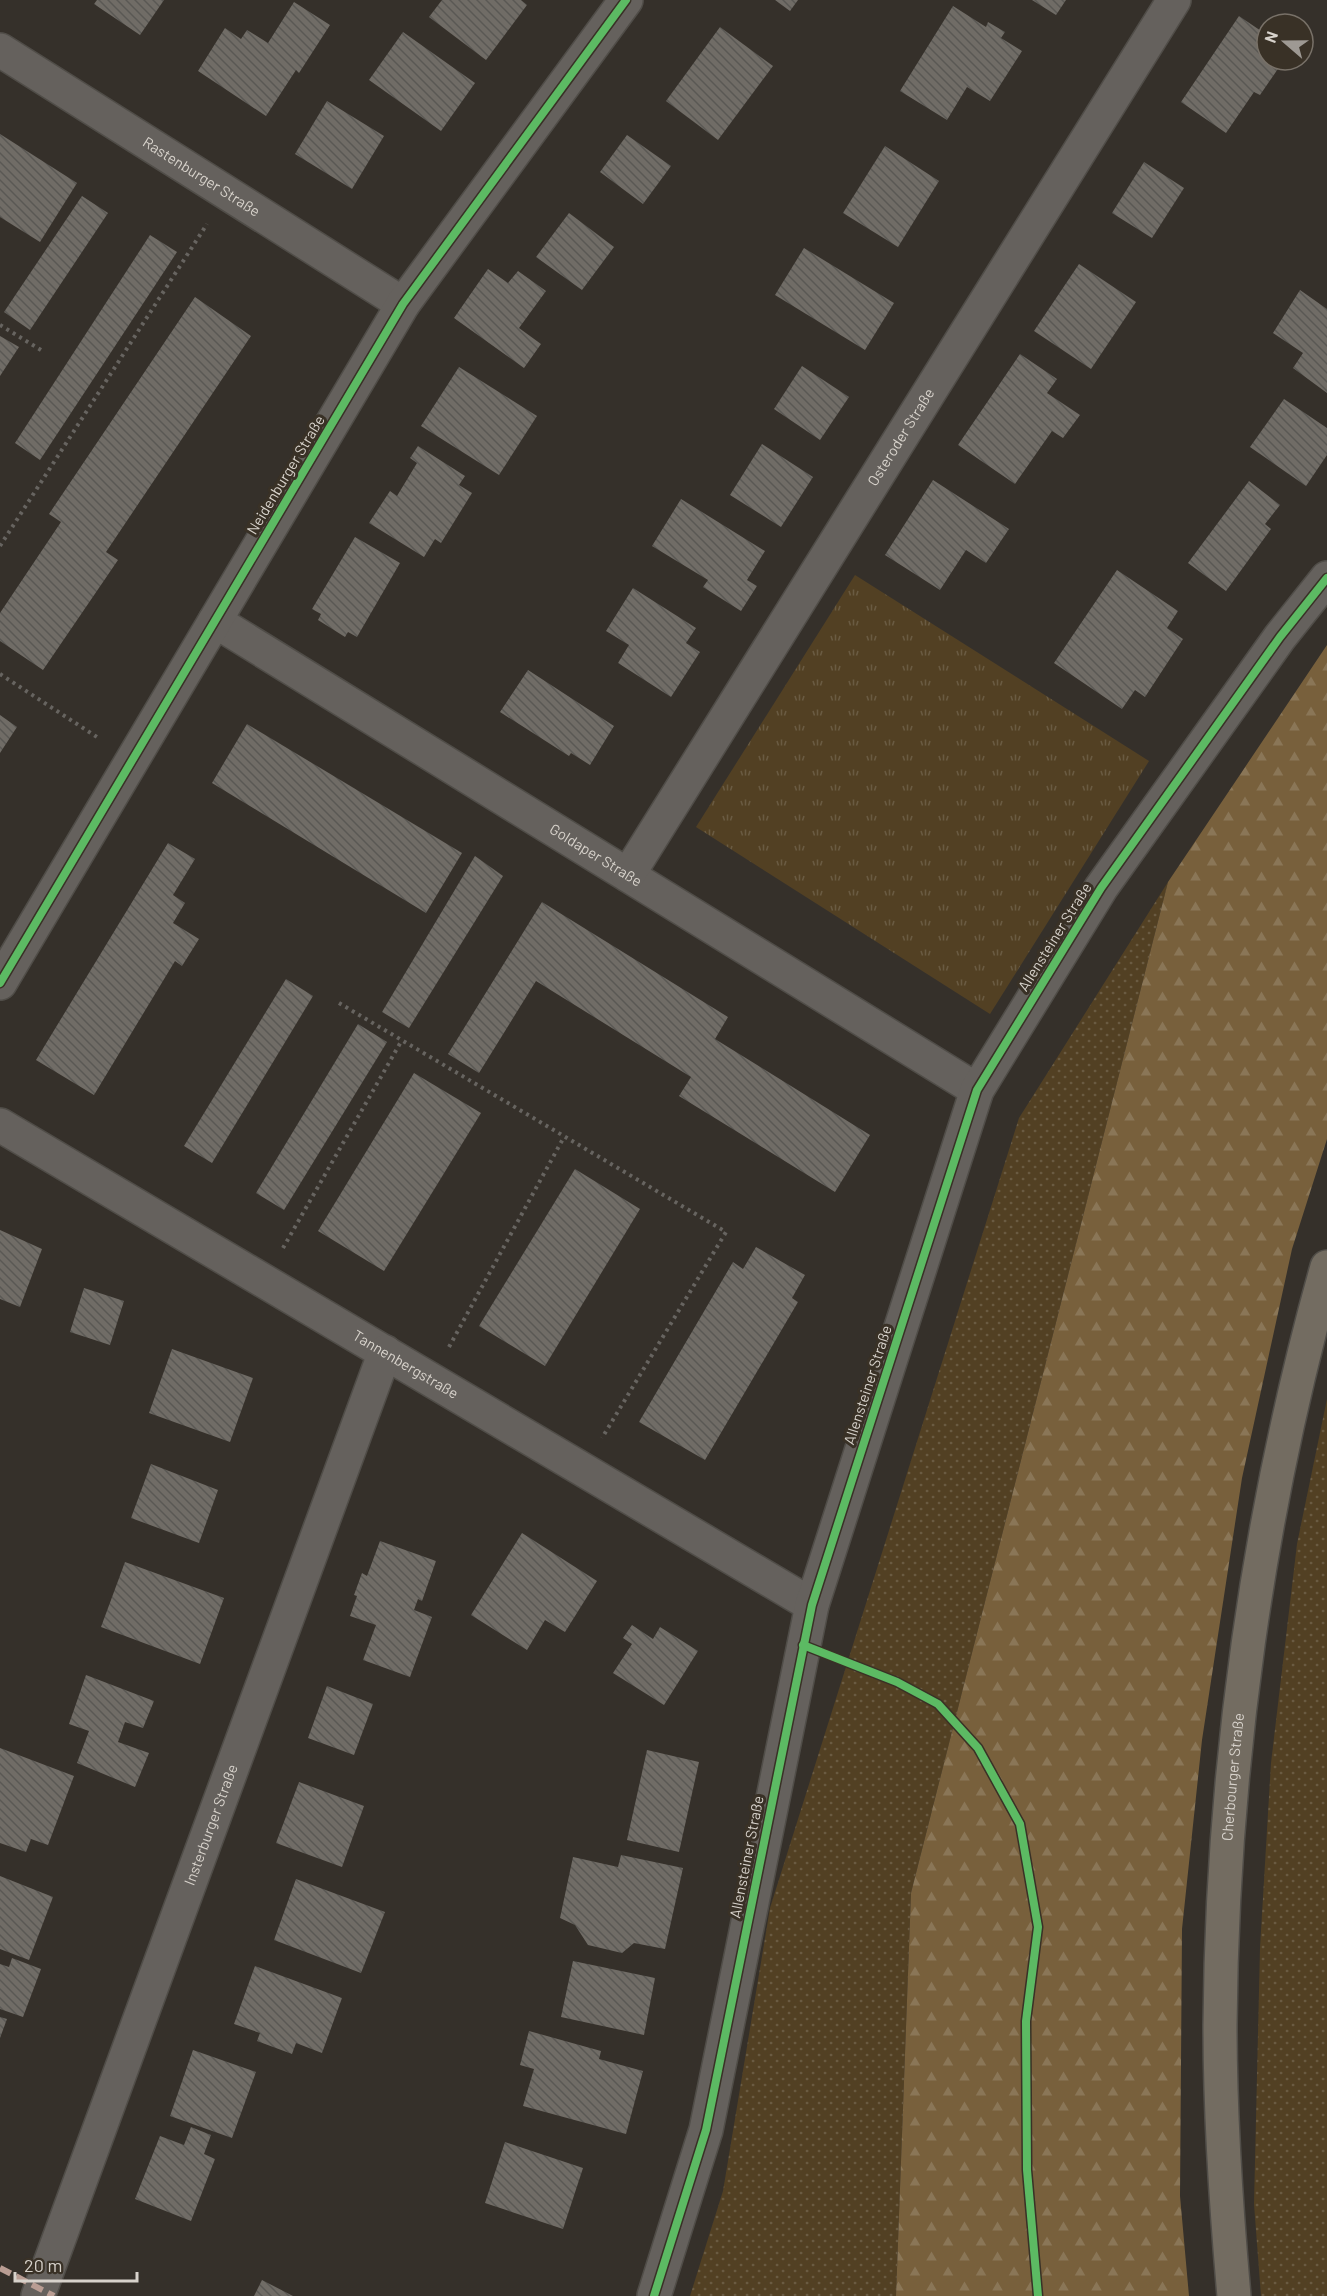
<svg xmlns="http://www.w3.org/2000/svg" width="1327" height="2296" viewBox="0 0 1327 2296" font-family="Barlow,sans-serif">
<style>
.grass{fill:url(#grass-dots)}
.forest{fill:url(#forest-firs)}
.park{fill:url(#park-tufts)}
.building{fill:url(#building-back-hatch)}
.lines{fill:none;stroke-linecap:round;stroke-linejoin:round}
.minor-casing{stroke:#504d48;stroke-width:36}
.primary-casing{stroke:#504d48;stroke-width:36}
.path{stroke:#676460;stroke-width:4;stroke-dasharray:3 4.5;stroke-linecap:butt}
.minor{stroke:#65615d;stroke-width:33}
.primary{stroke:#736c61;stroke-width:33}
.quiet{stroke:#b99d93;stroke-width:6;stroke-dasharray:12 6;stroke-linecap:butt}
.cycleway-casing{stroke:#393126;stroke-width:11}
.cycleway{stroke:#5cba63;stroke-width:8}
.labels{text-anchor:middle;stroke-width:6;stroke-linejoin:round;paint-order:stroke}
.street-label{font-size:15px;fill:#d7d2cb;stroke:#393126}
</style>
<defs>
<pattern id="grass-dots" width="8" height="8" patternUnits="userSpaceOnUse" patternTransform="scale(1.5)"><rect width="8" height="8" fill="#524023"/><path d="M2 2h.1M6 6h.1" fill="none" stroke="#6a5b42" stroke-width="1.8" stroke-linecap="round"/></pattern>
<pattern id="forest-firs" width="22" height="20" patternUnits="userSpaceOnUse" patternTransform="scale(1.5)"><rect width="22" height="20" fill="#78603c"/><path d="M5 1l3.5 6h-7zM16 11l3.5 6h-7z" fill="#8a7657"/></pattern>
<pattern id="park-tufts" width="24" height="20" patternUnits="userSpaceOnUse" patternTransform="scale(1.5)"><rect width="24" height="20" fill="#524023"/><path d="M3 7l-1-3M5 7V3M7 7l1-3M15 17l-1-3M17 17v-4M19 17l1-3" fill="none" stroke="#6a5b42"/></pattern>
<pattern id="building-back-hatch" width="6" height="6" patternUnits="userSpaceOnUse" patternTransform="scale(1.5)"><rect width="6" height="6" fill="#706c66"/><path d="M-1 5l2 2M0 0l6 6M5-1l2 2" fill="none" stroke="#5a5854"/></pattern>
</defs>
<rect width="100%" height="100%" fill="#35302a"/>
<g class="grass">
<path d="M1168 882 911 1893 896 2296H690L723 2191 770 1908 1019 1118Z"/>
<path d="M1327 1399V2296H1261L1254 2204 1260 1948 1271 1763 1297 1544Z"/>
</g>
<path class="forest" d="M1327 645V1139L1292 1249 1242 1478 1202 1740 1182 1929 1180 2196 1189 2296H896L911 1893 1168 882Z"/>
<path class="park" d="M855 575 1149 761 990 1014 696 827Z"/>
<g class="building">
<path d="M97 0H164L140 35 94 4Z"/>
<path d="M442 0H521L527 5 486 60 429 17Z"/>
<path d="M775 0H798L790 11Z"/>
<path d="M1032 0H1066L1056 15Z"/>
<path d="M294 2 330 25 299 73 296 70 266 116 198 71 225 28 241 39 247 30 268 43Z"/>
<path d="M953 6 986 27 988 22 1005 32 1001 38 1022 51 990 101 967 87 947 120 900 91Z"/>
<path d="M1239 16 1267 35V60H1284L1260 95 1254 92 1226 133 1181 102Z"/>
<path d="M720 27 773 66 718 140 666 101Z"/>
<path d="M403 32 475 83 441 131 369 80Z"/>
<path d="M327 101 384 136 352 189 295 154Z"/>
<path d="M0 134 77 183 40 242 0 217Z"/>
<path d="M627 135 671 166 643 204 600 172Z"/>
<path d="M885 146 939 181 898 247 843 213Z"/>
<path d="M1144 162 1184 188 1152 238 1112 213Z"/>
<path d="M82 196 108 213 30 330 4 312Z"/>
<path d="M569 213 614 247 582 290 536 257Z"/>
<path d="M150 235 177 252 40 460 15 443Z"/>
<path d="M804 248 894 303 865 350 775 295Z"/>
<path d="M1079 264 1136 302 1091 369 1034 331Z"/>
<path d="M488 269 508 283 518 271 546 291 519 328 541 344 524 368 454 318Z"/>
<path d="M1300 290 1327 309V393L1293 368 1303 353 1273 333Z"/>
<path d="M195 297 251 336 106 552 118 560 43 670 0 641V613L61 522 49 514Z"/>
<path d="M0 336 19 347 0 376Z"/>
<path d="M1020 354 1057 379 1047 393 1080 415 1063 438 1052 431 1015 484 958 445Z"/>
<path d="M802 366 849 397 820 440 774 409Z"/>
<path d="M459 367 537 416 499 475 421 426Z"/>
<path d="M1284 399 1327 428V455L1306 486 1250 447Z"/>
<path d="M762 444 813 477 781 527 730 495Z"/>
<path d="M418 446 465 476 459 485 472 493 441 543 435 539 424 557 369 523 390 491 397 496 417 463 410 458Z"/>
<path d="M933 480 1009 529 986 563 966 550 940 590 885 555Z"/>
<path d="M1249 481 1280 505 1265 524 1271 529 1226 591 1188 563Z"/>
<path d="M681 499 765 551 747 580 757 586 741 611 703 587 708 580 652 546Z"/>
<path d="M355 537 400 563 357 637 348 632 345 637 318 620 321 614 312 609Z"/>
<path d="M1117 570 1178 611 1167 628 1183 639 1145 697 1135 690 1122 709 1054 663Z"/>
<path d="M633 588 696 628 686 643 700 652 671 697 618 663 629 645 606 631Z"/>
<path d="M528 670 614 726 590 765 571 753 569 756 500 712Z"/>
<path d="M0 715 17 727 0 753Z"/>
<path d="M247 724 462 853 426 913 212 783Z"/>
<path d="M168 843 195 859 173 895 185 903 173 923 199 939 182 966 175 961 94 1095 36 1060Z"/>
<path d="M475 856 503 876 409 1028 382 1012Z"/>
<path d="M542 902 728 1017 715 1039 870 1135 835 1192 679 1096 691 1077 536 981 479 1073 448 1054Z"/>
<path d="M286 979 313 996 212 1163 184 1146Z"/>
<path d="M358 1024 387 1042 284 1210 256 1193Z"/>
<path d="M414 1073 481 1113 384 1271 318 1231Z"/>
<path d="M575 1169 640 1209 545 1366 479 1326Z"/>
<path d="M0 1230 42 1249 20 1307 0 1299Z"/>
<path d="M756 1247 805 1275 792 1298 798 1302 705 1460 639 1422 733 1262 743 1269Z"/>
<path d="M84 1288 124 1301 110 1345 70 1332Z"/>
<path d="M172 1349 253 1378 230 1442 149 1413Z"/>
<path d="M151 1464 218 1490 199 1543 131 1518Z"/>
<path d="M522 1533 597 1581 565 1632 545 1620 527 1650 471 1615Z"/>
<path d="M380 1541 436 1561 422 1601 418 1599 414 1610 432 1617 410 1677 363 1660 376 1625 350 1616 357 1596 354 1595 362 1573 367 1576Z"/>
<path d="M125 1562 224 1598 200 1664 101 1627Z"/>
<path d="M632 1625 653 1639 660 1627 698 1651 664 1705 613 1673 632 1644 623 1638Z"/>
<path d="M86 1675 154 1701 143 1728 125 1722 118 1742 149 1753 135 1787 77 1763 89 1731 69 1724Z"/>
<path d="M327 1686 373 1704 354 1755 308 1738Z"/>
<path d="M0 1748 74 1776 48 1845 31 1839 26 1852 0 1843Z"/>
<path d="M647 1750 699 1762 679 1852 627 1840Z"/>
<path d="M299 1782 364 1806 342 1867 276 1843Z"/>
<path d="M621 1855 683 1868 665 1949 634 1943 622 1953 588 1945 575 1925 560 1918 573 1857 618 1867Z"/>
<path d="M0 1876 53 1897 29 1960 0 1949Z"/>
<path d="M296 1879 385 1912 361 1973 274 1940Z"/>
<path d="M12 1958 41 1969 23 2017 0 2009V1964L9 1967Z"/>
<path d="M573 1961 655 1978 644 2035 561 2017Z"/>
<path d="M255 1966 342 1998 322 2053 296 2043 292 2054 257 2041 260 2033 234 2024Z"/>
<path d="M0 2017 7 2019 0 2038Z"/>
<path d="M529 2031 601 2051 599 2059 643 2071 626 2134 523 2106 534 2069 520 2065Z"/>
<path d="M193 2050 256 2072 232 2138 170 2116Z"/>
<path d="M191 2127 211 2135 204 2154 215 2159 191 2221 135 2199 160 2136 184 2145Z"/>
<path d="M505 2142 583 2168 563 2229 485 2203Z"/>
<path d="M262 2280 293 2296H254Z"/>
</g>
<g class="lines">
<defs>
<g id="minor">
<path id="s1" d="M0 50 403 304"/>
<path id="s2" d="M215 621 977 1090"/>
<path id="s3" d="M628 875 1174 0"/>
<path d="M0 983 403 304 626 0"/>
<path id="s4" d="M0 1125 812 1605"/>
<path id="s5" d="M38 2296 385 1352"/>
<path d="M654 2296 706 2130 812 1605 977 1090 1101 888 1280 637 1327 578"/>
</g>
<g id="primary">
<path id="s6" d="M1234 2296C1226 2206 1220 2115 1220 2025 1222 1770 1258 1512 1327 1267"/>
</g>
</defs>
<use href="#minor" class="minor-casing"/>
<use href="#primary" class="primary-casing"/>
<g class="path">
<path d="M0 325 41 350"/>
<path d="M0 546 207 224"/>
<path d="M0 674 100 739"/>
<path d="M339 1003 726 1232 602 1438"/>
<path d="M283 1248 402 1040"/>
<path d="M449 1347 564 1137"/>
</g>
<use href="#minor" class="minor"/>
<use href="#primary" class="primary"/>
<path class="quiet" d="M0 2268 54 2296"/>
<defs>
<g id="cycleway">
<path d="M0 983 403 304 626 0"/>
<path d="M803 1645 897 1682 938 1704 978 1748 1020 1824 1038 1927 1026 2021 1027 2170 1038 2296"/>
<path d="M654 2296 706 2130 812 1605 977 1090 1101 888 1280 637 1327 578"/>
</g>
</defs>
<use href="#cycleway" class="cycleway-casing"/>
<use href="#cycleway" class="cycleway"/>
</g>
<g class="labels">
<g class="street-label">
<text dy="5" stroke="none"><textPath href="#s1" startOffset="238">Rastenburger Straße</textPath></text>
<text dy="5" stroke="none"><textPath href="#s3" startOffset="516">Osteroder Straße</textPath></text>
<text transform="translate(286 475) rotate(-59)" y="5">Neidenburger Straße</text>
<text dy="5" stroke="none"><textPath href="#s2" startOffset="447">Goldaper Straße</textPath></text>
<text transform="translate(1055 937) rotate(-58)" y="5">Allensteiner Straße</text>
<text dy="5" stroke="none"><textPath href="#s4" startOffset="471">Tannenbergstraße</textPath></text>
<text transform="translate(868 1385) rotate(-72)" y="5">Allensteiner Straße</text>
<text dy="5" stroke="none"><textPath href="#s6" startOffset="520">Cherbourger Straße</textPath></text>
<text dy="5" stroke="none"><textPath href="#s5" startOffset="502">Insterburger Straße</textPath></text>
<text transform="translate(747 1857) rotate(-79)" y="5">Allensteiner Straße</text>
</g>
</g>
<g transform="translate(1285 42) rotate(290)"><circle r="28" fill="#393126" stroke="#787168" stroke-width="1.5"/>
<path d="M0-4.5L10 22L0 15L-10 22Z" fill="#9e9993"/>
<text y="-9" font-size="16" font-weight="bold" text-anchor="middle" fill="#d7d2cb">N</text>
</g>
<path d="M15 2272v9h122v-9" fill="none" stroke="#d7d2cb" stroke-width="3"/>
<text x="24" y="2272" font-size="18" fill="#d7d2cb" stroke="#393126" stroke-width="4.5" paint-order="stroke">20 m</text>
</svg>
